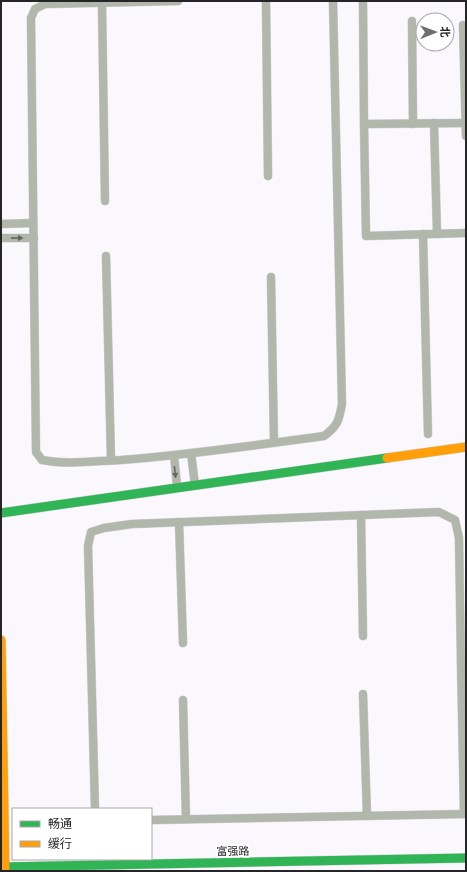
<svg xmlns="http://www.w3.org/2000/svg" width="467" height="872" viewBox="0 0 467 872" font-family="'Fira Sans Condensed','Noto Sans SC',sans-serif">
<style>
.lines{fill:none;stroke-linecap:round;stroke-linejoin:round}
.lane-casing{stroke:#d4d3d6;stroke-width:9}
.fast-casing{stroke:#d4d3d6;stroke-width:10}
.slow-casing{stroke:#d4d3d6;stroke-width:10}
.lane{stroke:#b2b7ab;stroke-width:8}
.fast{stroke:#30b455;stroke-width:9}
.slow{stroke:#ff9f0a;stroke-width:9}
.oneway{fill:#646662}
.labels{text-anchor:middle;stroke-width:4;stroke-linejoin:round;paint-order:stroke}
.street-label{font-size:11px;fill:#252427;stroke:#fff}
</style>
<rect width="100%" height="100%" fill="#faf8fd"/>
<g class="lines">
<defs>
<g id="lane">
<path d="M178 1 45 4 35 9 31 18 36 452 42 460C68 465 95 461 121 460 189 455 257 445 324 436 338 426 339 420 342 404L333 1"/>
<path d="M266 1 268 176"/>
<path d="M363 1 364 124 466 123"/>
<path d="M102 3 105 201"/>
<path d="M412 21 413 124"/>
<path d="M463 25 466 136"/>
<path d="M434 123 437 234"/>
<path d="M364 124 366 236 466 233"/>
<path d="M1 224 33 223"/>
<path d="M423 234 428 434"/>
<path d="M1 238H34"/>
<path d="M106 256 111 460"/>
<path d="M271 277 274 442"/>
<path d="M191 453 195 485"/>
<path d="M174 455 177 486"/>
<path d="M361 515 363 636"/>
<path d="M179 522 183 643"/>
<path d="M363 694 367 816"/>
<path d="M183 700 186 819"/>
<path d="M95 809 88 546 91 532 104 528 132 524 439 512 455 520 459 538 461 663"/>
<path d="M464 814 461 663H465"/>
<path d="M151 820 466 814"/>
</g>
<g id="fast">
<path d="M1 513 387 458"/>
<path d="M1 867 466 858"/>
</g>
<g id="slow">
<path d="M387 458 466 447"/>
<path d="M1 640 5 871"/>
</g>
</defs>
<use href="#lane" class="lane-casing"/>
<use href="#fast" class="fast-casing"/>
<use href="#slow" class="slow-casing"/>
<use href="#lane" class="lane"/>
<use href="#fast" class="fast"/>
<use href="#slow" class="slow"/>
</g>
<defs><path id="oneway-solid" d="M-6-.8H1V-3.2L6.5 0L1 3.2V.8H-6Z"/></defs>
<g class="oneway">
<use href="#oneway-solid" transform="translate(17 238) rotate(-1)"/>
<use href="#oneway-solid" transform="translate(175 472) rotate(84)"/>
</g>
<g class="labels">
<g class="street-label">
<text transform="translate(233 851) rotate(-1)" y="4">富强路</text>
</g>
</g>
<rect width="467" height="872" fill="none" stroke="#252427" stroke-width="4"/>
<rect x="12" y="808" width="140" height="52" fill="#ffffff" stroke="#a8a7a9"/>
<rect x="20" y="821" width="20" height="6" fill="#30b455" stroke="#a8a7a9"/>
<text x="48" y="828" font-size="12" fill="#252427">畅通</text>
<rect x="20" y="841" width="20" height="6" fill="#ff9f0a" stroke="#a8a7a9"/>
<text x="48" y="848" font-size="12" fill="#252427">缓行</text>
<g transform="translate(435 32) rotate(89)"><circle r="19" fill="#ffffff" stroke="#a8a7a9"/>
<path d="M0-3L7 15L0 10L-7 15Z" fill="#706e72"/>
<text y="-6" font-size="11" font-weight="bold" text-anchor="middle" fill="#252427">北</text>
</g>
</svg>
